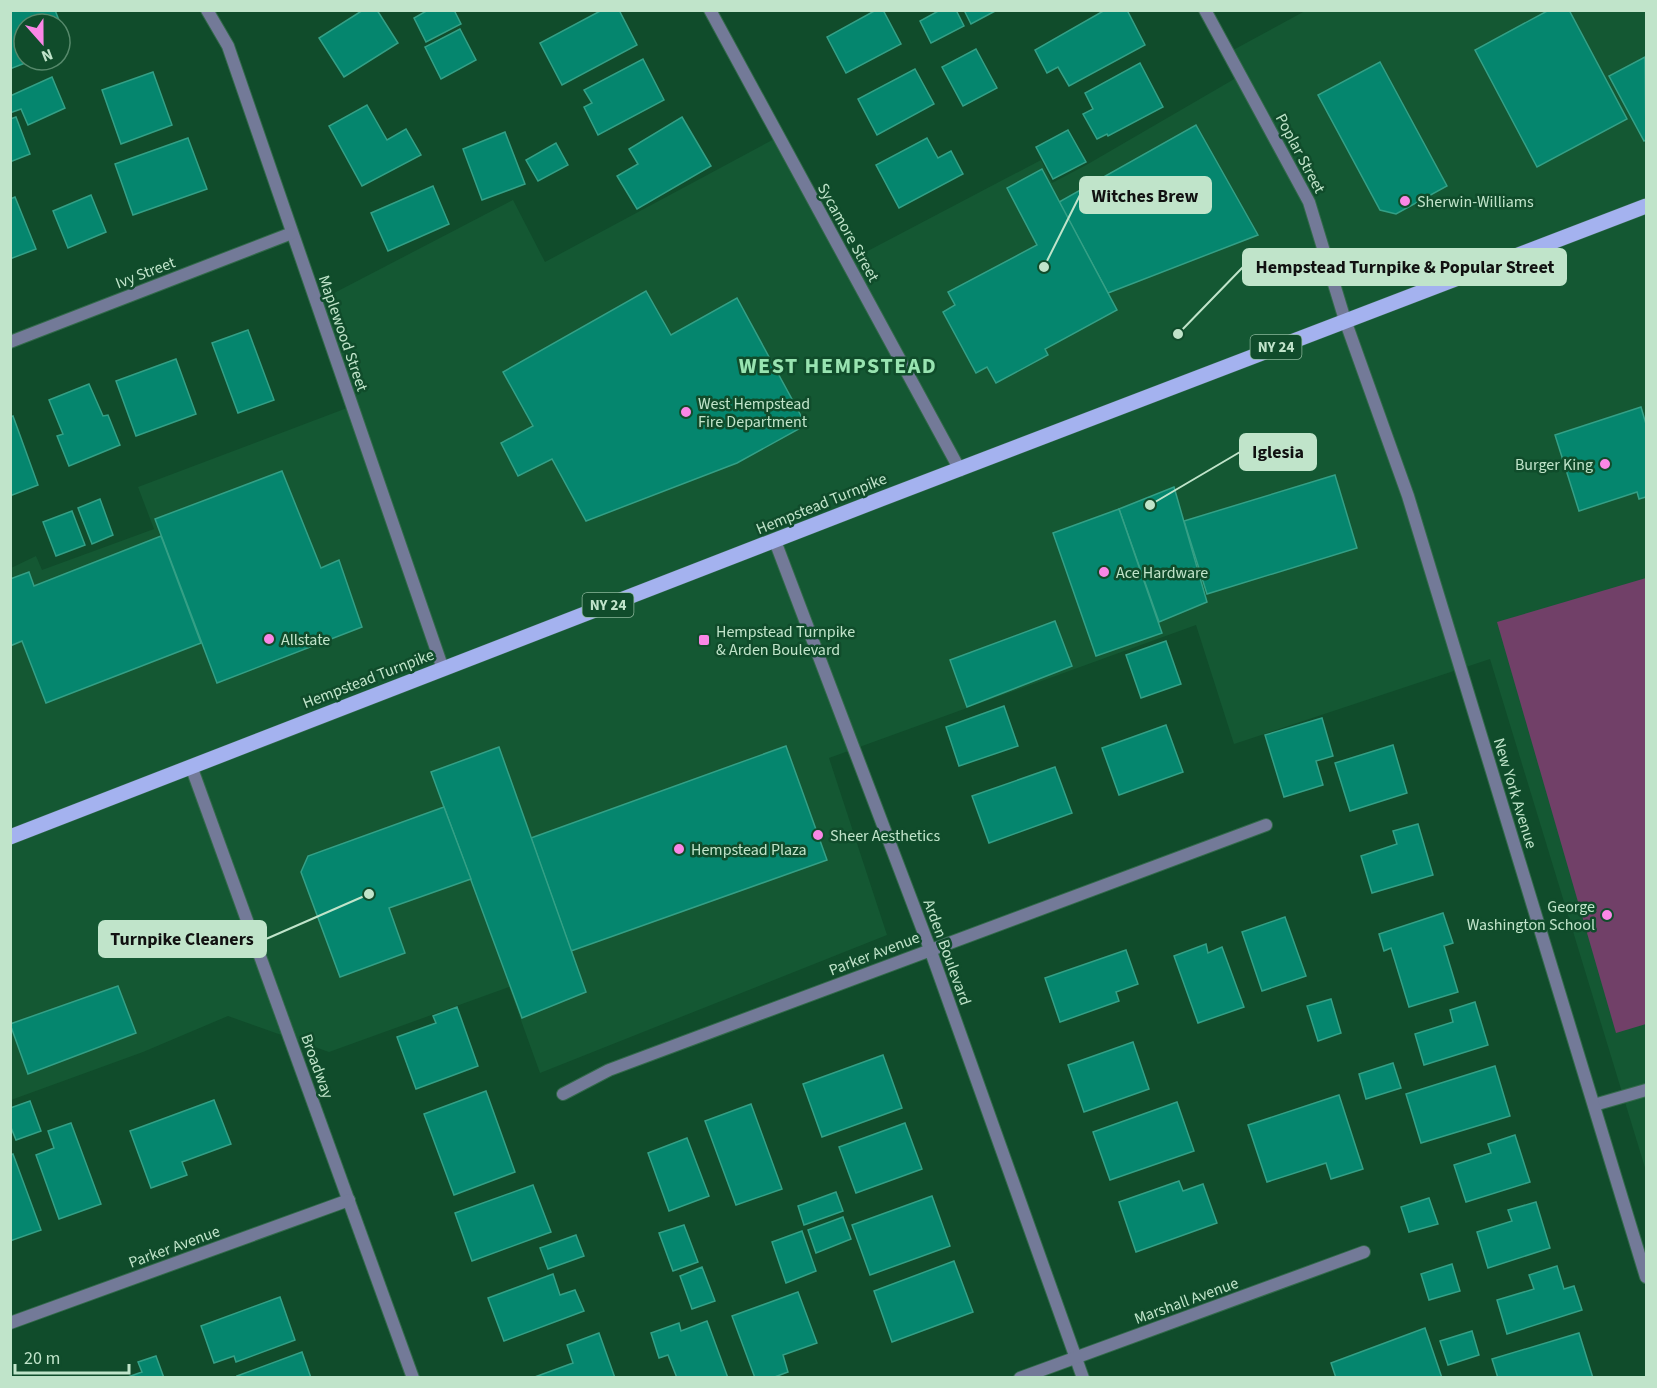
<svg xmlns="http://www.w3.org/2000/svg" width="1657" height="1388" viewBox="0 0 1657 1388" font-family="'Source Sans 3',sans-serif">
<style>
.built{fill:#145833}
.green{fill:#714068}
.building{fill:#05866e;stroke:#34a086;stroke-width:1.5}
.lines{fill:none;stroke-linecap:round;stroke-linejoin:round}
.service-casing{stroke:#336a4b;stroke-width:14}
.minor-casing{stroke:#336a4b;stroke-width:14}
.primary-casing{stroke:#336a4b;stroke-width:16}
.service{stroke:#737a98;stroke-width:12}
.minor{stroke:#737a98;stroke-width:12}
.primary{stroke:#a4b2ef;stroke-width:15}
.poi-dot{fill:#fa87e6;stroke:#104c2b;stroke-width:2}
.labels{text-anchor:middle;stroke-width:5;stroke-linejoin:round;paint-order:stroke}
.shield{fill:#104c2b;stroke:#8bb69a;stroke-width:1.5}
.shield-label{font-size:15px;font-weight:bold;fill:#c0e4ca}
.street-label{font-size:16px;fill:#c0e4ca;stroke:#104c2b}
.poi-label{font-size:16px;fill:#c0e4ca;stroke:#104c2b;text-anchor:start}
.district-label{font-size:22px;font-weight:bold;letter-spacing:1.5px;fill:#98e4b1;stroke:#104c2b}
.leader{fill:none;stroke:#c0e4ca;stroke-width:2}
.callout-dot{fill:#c0e4ca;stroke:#104c2b;stroke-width:2}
.callout{fill:#c0e4ca;stroke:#c0e4ca;stroke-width:2}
.callout-label{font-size:18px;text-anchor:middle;font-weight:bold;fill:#111}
</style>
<rect width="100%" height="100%" fill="#104c2b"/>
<path class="built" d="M1305 11H1646V1171L1490 659 1234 744 1196 625 829 758 887 935 540 1073 509 987 329 1052 228 1016 143 1052 11 1100V568L36 556 42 570 154 529 138 487 347 408 313 304 513 200 545 262 776 138 841 265 1041 160 1052 183 1088 164 1236 78 1224 55Z"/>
<path class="green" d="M1646 578V1024L1616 1033 1497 622Z"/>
<g class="building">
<path d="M55 10 69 46 60 49V24H24V60H33L10 69V11Z"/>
<path d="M363 10H377L398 43 344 77 319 38Z"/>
<path d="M428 10H454L461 24 426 42 414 18Z"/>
<path d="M602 10H619L637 45 562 85 540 43Z"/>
<path d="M876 10H883L901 44 846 73 827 37Z"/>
<path d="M940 10H956L964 26 931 43 920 21Z"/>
<path d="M964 10H997L971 24Z"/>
<path d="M1105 10H1127L1145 45 1069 86 1058 67 1047 73 1035 50Z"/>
<path d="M1549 10H1569L1627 119 1537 167 1475 50Z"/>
<path d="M460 29 476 60 441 79 425 47Z"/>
<path d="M976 49 997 88 963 106 942 67Z"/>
<path d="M1645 57 1646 140 1644 141 1609 76Z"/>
<path d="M643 59 664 100 598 135 584 107 592 103 584 90Z"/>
<path d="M1380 62 1447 186 1396 214 1380 210 1318 95Z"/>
<path d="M1140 63 1163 107 1108 136 1107 134 1097 139 1083 114 1093 109 1085 93Z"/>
<path d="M915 69 934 104 877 135 858 99Z"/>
<path d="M153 72 172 125 121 144 102 90Z"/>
<path d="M52 77 65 108 28 125 21 109 10 113V96Z"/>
<path d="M367 105 387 140 406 129 421 155 362 186 329 126Z"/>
<path d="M16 117 30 154 10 162V119Z"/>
<path d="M682 117 711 166 637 209 617 176 638 164 629 149Z"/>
<path d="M1196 125 1258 235 1108 293 1059 202Z"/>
<path d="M1068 130 1086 162 1053 179 1036 147Z"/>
<path d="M505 132 525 184 482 200 463 149Z"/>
<path d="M188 138 207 189 133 215 115 164Z"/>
<path d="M927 138 938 158 951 151 963 174 899 208 876 165Z"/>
<path d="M556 143 568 165 538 181 526 160Z"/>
<path d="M1042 169 1117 310 1045 349 1048 355 996 383 987 367 976 373 943 312 955 305 948 292 1037 245 1007 188Z"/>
<path d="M433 186 449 224 388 251 371 213Z"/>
<path d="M91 195 106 232 68 248 53 211Z"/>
<path d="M15 197 36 249 10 259V199Z"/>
<path d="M646 291 671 335 737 298 806 425 737 463 586 521 552 459 518 476 501 443 533 426 503 372Z"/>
<path d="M248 330 274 400 238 413 212 343Z"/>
<path d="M176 359 196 414 136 436 116 381Z"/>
<path d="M89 384 103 416 108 415 120 445 69 466 57 436 63 434 49 400Z"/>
<path d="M1641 407 1646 424V497L1639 499 1637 492 1579 511 1555 435Z"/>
<path d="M13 416 38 485 10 496V417Z"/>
<path d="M282 471 321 568 339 560 362 627 217 683 155 519Z"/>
<path d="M1335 475 1357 548 1207 594 1184 521Z"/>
<path d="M1174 487 1207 602 1159 622 1119 509Z"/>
<path d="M100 499 113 535 92 544 78 508Z"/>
<path d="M1119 509 1162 633 1096 656 1053 533Z"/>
<path d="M72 511 85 545 56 556 43 522Z"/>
<path d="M161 536 201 643 46 703 22 641 10 646V579L29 572 34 586Z"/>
<path d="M1055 621 1072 666 967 707 950 660Z"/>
<path d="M1166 641 1181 684 1141 698 1126 655Z"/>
<path d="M1004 706 1018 746 959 766 946 727Z"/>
<path d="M1322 718 1333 756 1316 761 1323 785 1284 797 1265 735Z"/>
<path d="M1166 725 1183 772 1119 795 1102 748Z"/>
<path d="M1393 745 1407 793 1350 811 1335 763Z"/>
<path d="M786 746 827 860 571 951 531 838Z"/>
<path d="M499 747 586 992 522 1018 431 772Z"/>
<path d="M1055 767 1072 813 989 843 972 796Z"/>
<path d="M444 807 471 879 389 908 405 953 340 977 301 872 308 856Z"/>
<path d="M1418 824 1433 875 1372 893 1361 856 1397 844 1393 831Z"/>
<path d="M1443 913 1453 943 1444 946 1458 992 1409 1007 1391 948 1384 951 1379 934Z"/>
<path d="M1285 917 1306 976 1262 991 1242 932Z"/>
<path d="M1206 944 1208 953 1222 947 1244 1007 1198 1023 1174 956Z"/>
<path d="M1126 950 1138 984 1116 992 1119 1001 1060 1022 1045 978Z"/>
<path d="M118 986 136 1033 28 1074 10 1024Z"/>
<path d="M1331 999 1341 1033 1318 1041 1307 1006Z"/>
<path d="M1475 1002 1488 1045 1424 1065 1415 1034 1453 1022 1450 1010Z"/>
<path d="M457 1007 478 1066 416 1089 397 1037 436 1023 433 1016Z"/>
<path d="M1133 1042 1149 1089 1084 1112 1068 1065Z"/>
<path d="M883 1055 902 1108 822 1137 803 1084Z"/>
<path d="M1393 1063 1401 1088 1366 1099 1359 1074Z"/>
<path d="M1495 1066 1510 1116 1421 1143 1406 1094Z"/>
<path d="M486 1091 515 1172 454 1195 424 1114Z"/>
<path d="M1339 1095 1363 1169 1331 1179 1326 1163 1267 1182 1248 1125Z"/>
<path d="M214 1100 231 1144 182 1162 187 1175 151 1188 130 1131Z"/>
<path d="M30 1101 41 1131 16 1140 10 1125V1108Z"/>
<path d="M1177 1102 1194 1151 1110 1180 1093 1132Z"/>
<path d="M751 1104 782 1189 736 1205 705 1121Z"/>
<path d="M71 1123 101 1204 59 1219 36 1155 54 1148 48 1131Z"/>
<path d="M905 1123 922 1169 856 1193 839 1147Z"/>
<path d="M1515 1135 1530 1182 1466 1202 1454 1165 1491 1153 1488 1144Z"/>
<path d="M687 1138 709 1196 669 1211 648 1153Z"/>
<path d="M13 1154 41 1230 10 1241V1155Z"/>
<path d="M1179 1181 1183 1191 1203 1184 1217 1223 1136 1252 1119 1202Z"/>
<path d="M533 1185 551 1232 472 1261 455 1213Z"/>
<path d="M836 1192 843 1211 804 1225 798 1206Z"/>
<path d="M932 1196 950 1246 870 1275 852 1225Z"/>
<path d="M1429 1198 1438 1224 1409 1232 1401 1207Z"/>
<path d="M1536 1202 1550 1248 1488 1268 1477 1232 1512 1221 1508 1210Z"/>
<path d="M843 1217 851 1239 816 1253 808 1230Z"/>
<path d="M684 1225 698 1262 673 1271 659 1233Z"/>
<path d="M802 1231 816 1271 786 1283 772 1242Z"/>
<path d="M576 1235 584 1256 548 1269 540 1248Z"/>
<path d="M954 1261 973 1312 892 1342 874 1291Z"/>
<path d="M1452 1264 1460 1291 1429 1300 1421 1274Z"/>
<path d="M1557 1266 1564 1289 1574 1286 1582 1310 1507 1334 1497 1300 1534 1289 1529 1275Z"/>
<path d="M702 1267 715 1301 692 1309 680 1276Z"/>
<path d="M553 1274 560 1295 575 1290 584 1311 504 1341 488 1298Z"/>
<path d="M798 1292 817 1343 783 1355 788 1372 772 1378H755L732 1316Z"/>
<path d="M280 1297 295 1340 236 1362 234 1356 214 1363 201 1326Z"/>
<path d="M707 1321 728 1378H677L668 1355 659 1358 651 1333 679 1323 681 1331Z"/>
<path d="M1425 1328 1442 1378H1336L1331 1363Z"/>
<path d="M1472 1331 1479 1355 1448 1365 1440 1341Z"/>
<path d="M599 1333 615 1378H532L573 1363 567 1345Z"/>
<path d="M1579 1333 1593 1378H1498L1492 1359Z"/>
<path d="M302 1352 311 1378H238L237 1376Z"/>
<path d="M156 1356 164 1378H125L142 1372 138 1362Z"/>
</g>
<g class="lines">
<defs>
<path id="service" d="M1594 1105 1646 1090"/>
<g id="minor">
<path d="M207 10 228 46 443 669"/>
<path d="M710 10 960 470"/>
<path d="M1205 10 1309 202 1345 320 1408 496 1646 1277"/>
<path d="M10 342 292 233"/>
<path d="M775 541 930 949 1083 1378"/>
<path d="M191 766 413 1378"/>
<path d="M563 1094 609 1070 1266 825"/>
<path d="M10 1323 349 1200"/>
<path d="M1020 1378 1364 1252"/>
</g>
<path id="primary" d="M10 837 881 499 1646 206"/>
</defs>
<use href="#service" class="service-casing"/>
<use href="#minor" class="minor-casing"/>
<use href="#primary" class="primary-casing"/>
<use href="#service" class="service"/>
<use href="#minor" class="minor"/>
<use href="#primary" class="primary"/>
</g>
<g class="poi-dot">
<circle cx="1405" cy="201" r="6"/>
<circle cx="686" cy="412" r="6"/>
<circle cx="1605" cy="464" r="6"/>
<circle cx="1104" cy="572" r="6"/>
<circle cx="269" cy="639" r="6"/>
<rect x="698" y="634" width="12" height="12" rx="3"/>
<circle cx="818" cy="835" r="6"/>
<circle cx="679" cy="849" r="6"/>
<circle cx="1607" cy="915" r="6"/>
</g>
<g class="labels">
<g class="shield">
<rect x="1250.5" y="335" width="51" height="24" rx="4.5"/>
<rect x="582.5" y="593" width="51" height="24" rx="4.5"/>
</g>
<g class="shield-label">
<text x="1276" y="352">NY 24</text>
<text x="608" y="610">NY 24</text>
</g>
<g class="street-label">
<text transform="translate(1301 153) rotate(62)" y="6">Poplar Street</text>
<text transform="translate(849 232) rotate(61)" y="6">Sycamore Street</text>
<text transform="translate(145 272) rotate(-21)" y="6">Ivy Street</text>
<text transform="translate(344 333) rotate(71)" y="6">Maplewood Street</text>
<text transform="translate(821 503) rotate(-22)" y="6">Hempstead Turnpike</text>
<text transform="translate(368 678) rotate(-21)" y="6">Hempstead Turnpike</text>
<text transform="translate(1516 793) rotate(73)" y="6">New York Avenue</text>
<text transform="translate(948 952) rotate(70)" y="6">Arden Boulevard</text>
<text transform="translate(874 953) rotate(-21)" y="6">Parker Avenue</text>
<text transform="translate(318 1066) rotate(70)" y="6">Broadway</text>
<text transform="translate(174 1246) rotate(-20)" y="6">Parker Avenue</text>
<text transform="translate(1186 1300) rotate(-20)" y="6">Marshall Avenue</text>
</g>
<g class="poi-label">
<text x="1417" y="207">Sherwin-Williams</text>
<text x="698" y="409">West Hempstead<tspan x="698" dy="18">Fire Department</tspan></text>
<text x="1593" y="470" text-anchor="end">Burger King</text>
<text x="1116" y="578">Ace Hardware</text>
<text x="716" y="637">Hempstead Turnpike<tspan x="716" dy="18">&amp; Arden Boulevard</tspan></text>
<text x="281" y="645">Allstate</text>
<text x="830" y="841">Sheer Aesthetics</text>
<text x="691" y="855">Hempstead Plaza</text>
<text x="1595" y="912" text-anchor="end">George<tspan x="1595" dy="18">Washington School</tspan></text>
</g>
<g class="district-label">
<text x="838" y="373">WEST HEMPSTEAD</text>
</g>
</g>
<path class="leader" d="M1044 267L1080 195M1178 334L1243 267M1150 505L1240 452M369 894L266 939"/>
<g class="callout-dot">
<circle cx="1044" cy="267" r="6"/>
<circle cx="1178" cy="334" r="6"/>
<circle cx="1150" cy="505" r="6"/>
<circle cx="369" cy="894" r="6"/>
</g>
<g class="callout">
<rect x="1080" y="177" width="131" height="36" rx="6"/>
<rect x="1243" y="249" width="323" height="36" rx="6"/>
<rect x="1240" y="434" width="76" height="36" rx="6"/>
<rect x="99" y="921" width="167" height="36" rx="6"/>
</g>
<g class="callout-label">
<text x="1145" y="202">Witches Brew</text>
<text x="1405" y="273">Hempstead Turnpike &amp; Popular Street</text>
<text x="1278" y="458">Iglesia</text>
<text x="182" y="945">Turnpike Cleaners</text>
</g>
<rect width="1657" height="1388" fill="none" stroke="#c0e4ca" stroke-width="24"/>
<g transform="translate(42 42) rotate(159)"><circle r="28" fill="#104c2b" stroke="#56896b" stroke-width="1.5"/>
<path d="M0-4.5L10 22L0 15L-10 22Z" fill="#fa87e6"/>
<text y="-9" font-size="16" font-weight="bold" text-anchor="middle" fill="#c0e4ca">N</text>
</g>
<path d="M15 1364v9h114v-9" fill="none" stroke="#c0e4ca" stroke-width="3"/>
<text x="24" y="1364" font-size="18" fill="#c0e4ca" stroke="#104c2b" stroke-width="4.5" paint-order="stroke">20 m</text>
</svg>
